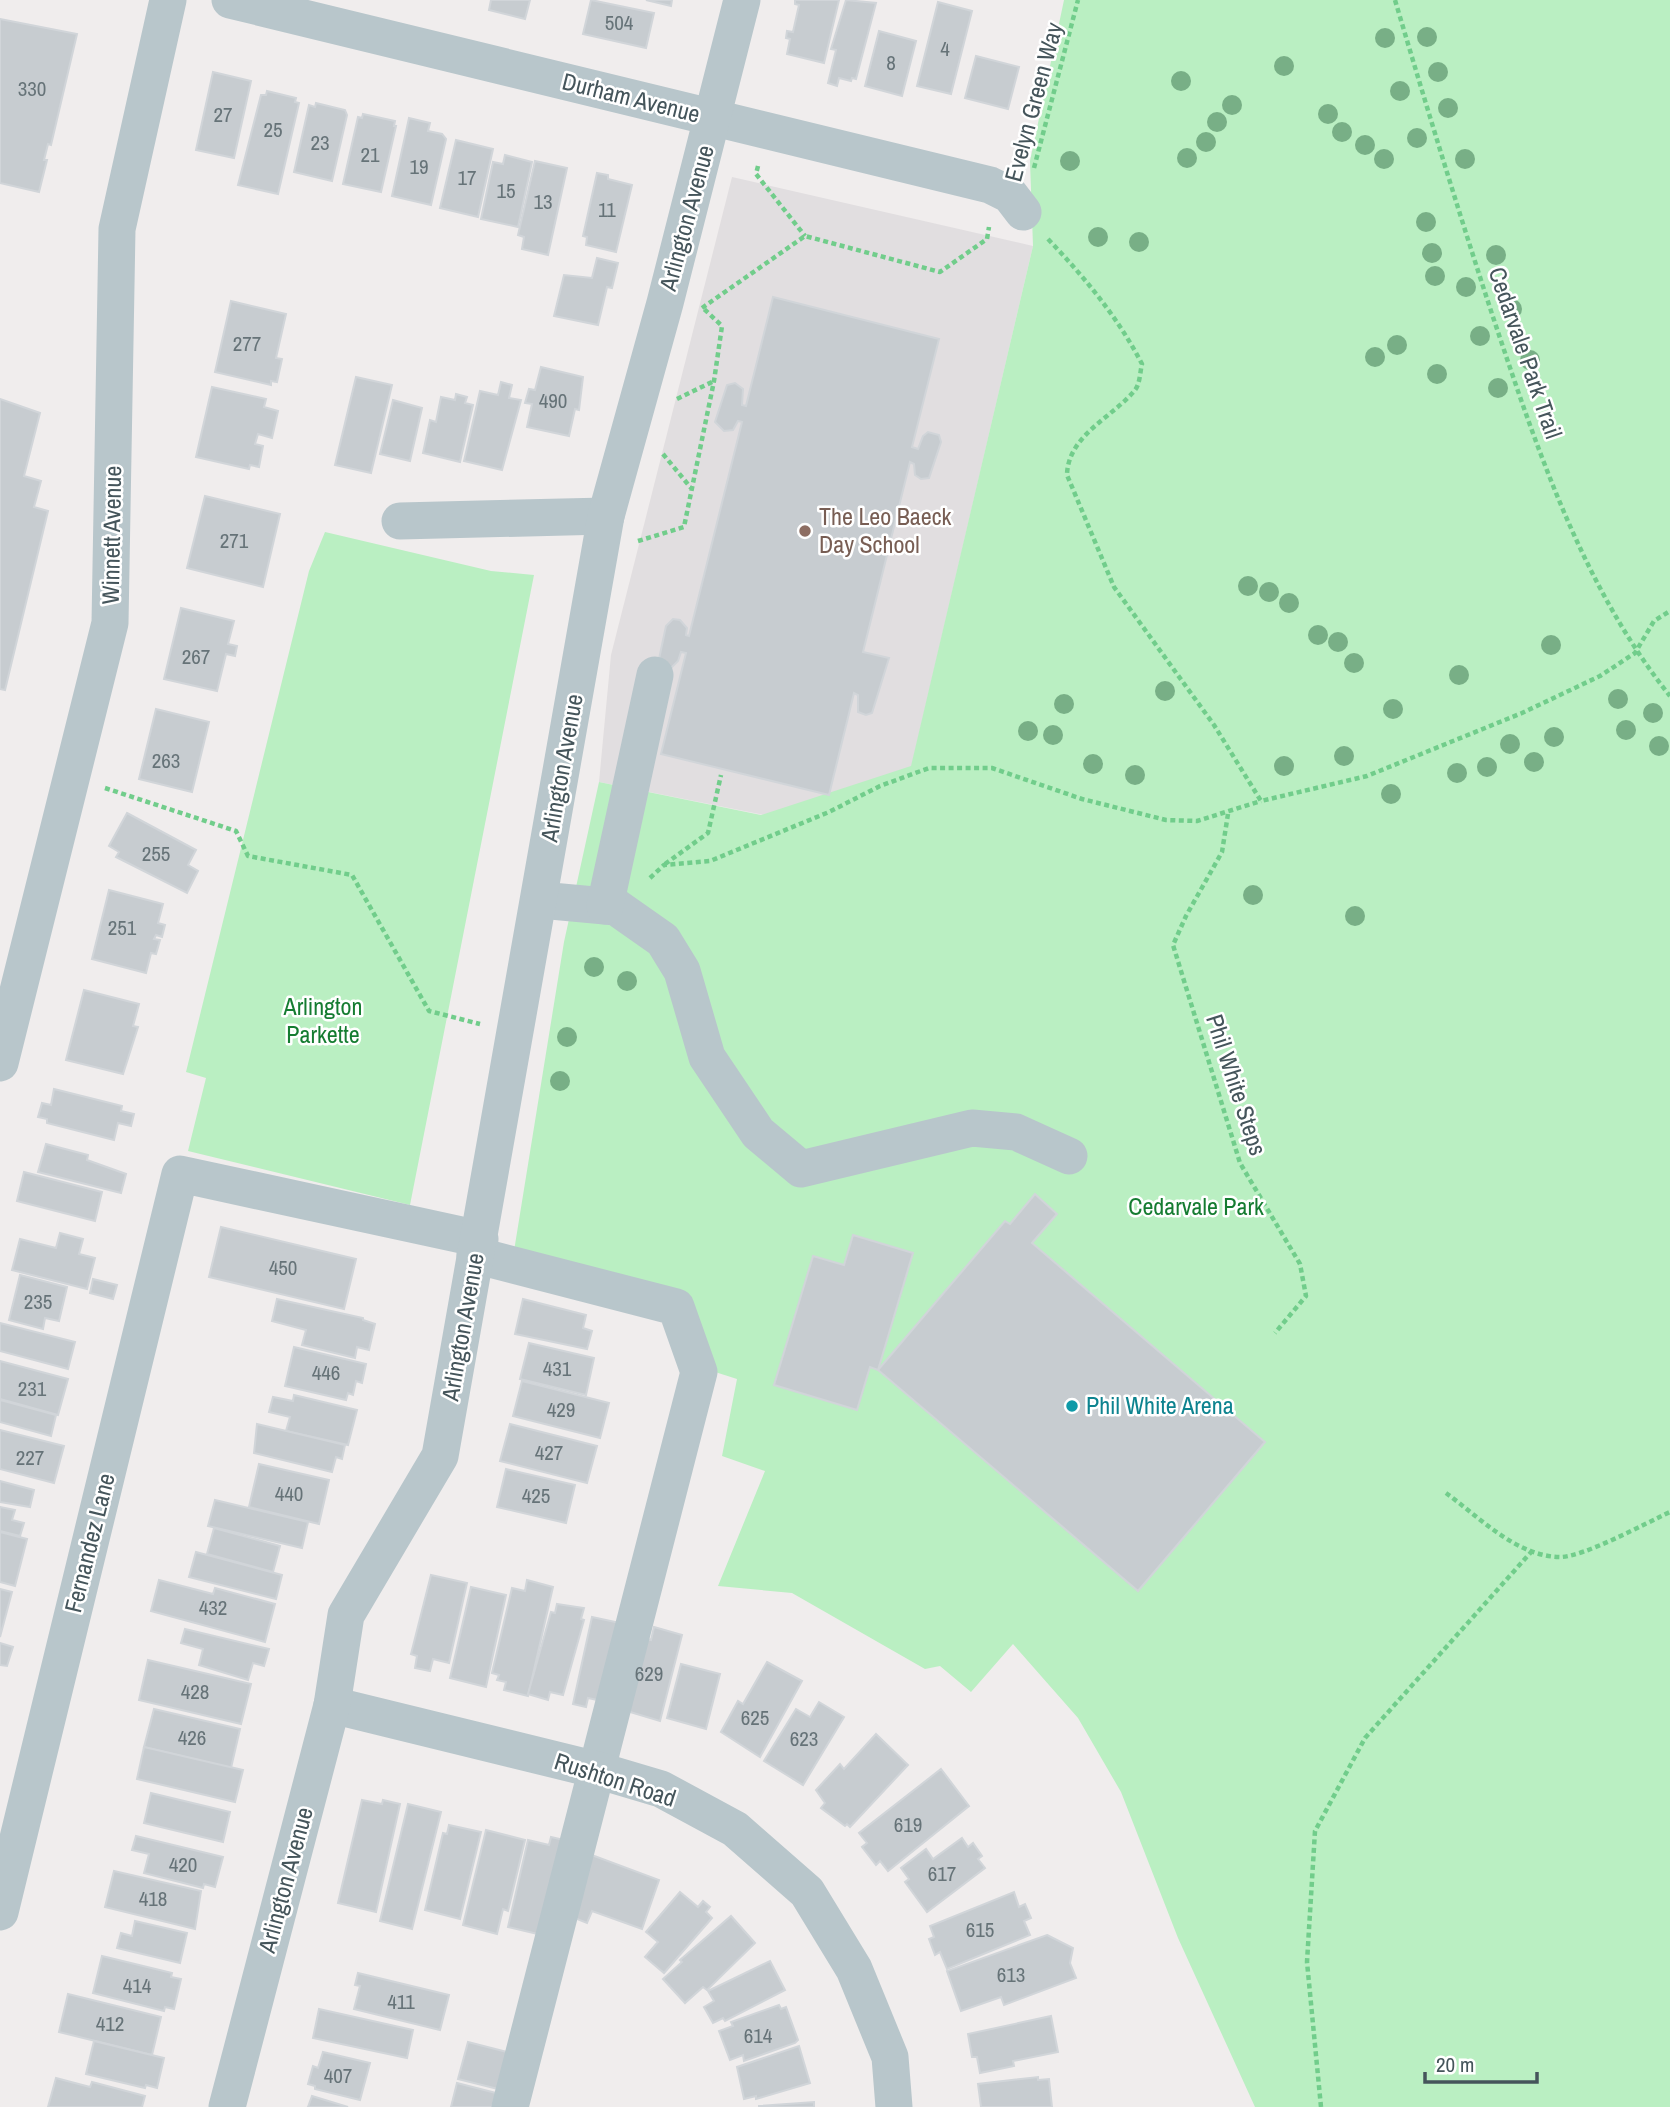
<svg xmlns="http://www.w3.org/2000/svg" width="1670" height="2107" viewBox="0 0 1670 2107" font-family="'Archivo Narrow',sans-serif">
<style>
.education{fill:#e1dee0}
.green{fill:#baefc2}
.building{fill:#c7ccd0;stroke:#d1d5d9;stroke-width:2}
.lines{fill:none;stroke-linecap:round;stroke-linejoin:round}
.path{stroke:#71cd8b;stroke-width:4.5;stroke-dasharray:5 3.5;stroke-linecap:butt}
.minor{stroke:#b8c6cb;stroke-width:37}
.tree{fill:#78af86}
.education-dot{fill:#8d6e63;stroke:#fff;stroke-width:2.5}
.culture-dot{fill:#0f9aa8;stroke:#fff;stroke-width:2.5}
.labels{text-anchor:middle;stroke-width:5;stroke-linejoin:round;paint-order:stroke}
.number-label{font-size:21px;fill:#667378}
.street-label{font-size:24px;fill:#45555b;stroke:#fff}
.education-label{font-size:24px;fill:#785e54;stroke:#fff;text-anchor:start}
.park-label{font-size:24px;fill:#157c31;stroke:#fff}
.culture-label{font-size:24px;fill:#0d838f;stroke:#fff;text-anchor:start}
</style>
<rect width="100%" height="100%" fill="#f0eded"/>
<path class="education" d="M732 177 1033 246 894 841 599 782 611 655Z"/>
<g class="green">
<path d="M1064 0H1670V2107H1255L1178 1938 1121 1792 1078 1718 1013 1644 971 1692 940 1666 925 1669 792 1593 718 1586 765 1471 722 1456 737 1379 712 1371 681 1293 514 1251 564 942 599 782 761 815 911 766 1033 246 1030 161Z"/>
<path d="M325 532 491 571 534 575 410 1205 188 1151 206 1078 186 1072 309 571Z"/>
</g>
<g class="building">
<path d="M491 0H530L525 19 489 10Z"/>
<path d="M591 0 654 13 646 48 583 34Z"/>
<path d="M646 0H672L671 6Z"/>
<path d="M795 0H839L824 63 787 54 790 39 786 38 787 31 793 32 799 5 795 4Z"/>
<path d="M846 0 876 3 856 79 852 78 851 81 839 78 837 86 828 83 836 50 831 49Z"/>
<path d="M938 2 972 11 951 94 917 86Z"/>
<path d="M0 19 77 34 51 145 48 144 44 160H47L39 192 0 183Z"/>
<path d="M879 31 916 41 902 96 865 86Z"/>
<path d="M976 56 1019 67 1008 109 965 98Z"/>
<path d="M213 72 251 81 234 158 196 150Z"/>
<path d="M267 91 296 98 295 102 299 103 278 194 238 185 261 95H266Z"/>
<path d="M316 103 345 110 347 115 332 181 294 172 309 105 315 107Z"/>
<path d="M363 114 395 121 394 126H396L381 192 343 184 358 117 362 118Z"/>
<path d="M409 118 430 123 428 131 442 134 446 139 431 205 392 196Z"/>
<path d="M456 140 493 149 478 217 440 208Z"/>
<path d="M505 155 532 162 518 227 481 219 493 162 503 164Z"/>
<path d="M535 161 567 168 548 255 522 249 524 237 518 235Z"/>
<path d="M597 173 608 175V179L632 185 616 252 586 245 587 237 583 236Z"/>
<path d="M597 258 618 263 612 288 607 287 598 325 554 316 564 275 592 278Z"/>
<path d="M773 297 939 339 912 447 918 449 923 436 928 432 939 435 941 442 929 478 921 479 915 475 914 464 910 462 863 652 889 658 872 713 866 715 858 712V695L854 693 829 795 661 754 686 653 681 652 678 661 671 668 659 659 666 626 673 619 680 620 687 628 686 635 689 636 742 422 738 421 733 430 724 431 715 422 727 385 735 383 743 389 742 405 746 406Z"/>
<path d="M231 301 286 314 276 358 282 359 277 382 271 381V385L215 372Z"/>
<path d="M541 367 583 377 579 410 575 409 569 436 527 427 532 404 525 403 529 389 535 390Z"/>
<path d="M356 377 392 385 371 473 335 465Z"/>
<path d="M501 382 512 385 509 398 521 400 502 470 464 461 480 391 498 395Z"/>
<path d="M212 387 266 399 264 407 278 411 272 438 258 434 255 444 263 446 259 467 250 465 249 469 196 457Z"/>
<path d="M456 394 467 397 465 403 473 405 460 462 423 453 430 420 436 422 441 397 455 400Z"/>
<path d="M0 399 40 413 24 476 41 481 34 507 48 511 5 690 0 689Z"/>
<path d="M393 400 422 408 410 461 380 454Z"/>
<path d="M205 496 280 514 263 587 187 568Z"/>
<path d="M181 608 234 621 228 644 237 646 235 656 226 654 217 691 164 679Z"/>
<path d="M156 709 209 722 192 792 139 779Z"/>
<path d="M127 813 196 850 188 865 198 871 187 893 116 857 119 852 109 846Z"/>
<path d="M109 890 163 904 158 923 165 925 162 937 156 935 154 939 160 940 156 954 151 953 146 973 92 959Z"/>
<path d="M84 990 139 1004 133 1026 138 1027 123 1074 66 1060Z"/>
<path d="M54 1089 122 1106 121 1111 134 1114 131 1126 118 1123 114 1140 47 1123V1119L38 1117 42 1103 51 1105Z"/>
<path d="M46 1144 88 1155 87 1160 126 1174 121 1193 38 1172Z"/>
<path d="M24 1172 102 1192 95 1221 17 1201Z"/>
<path d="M1035 1194 1057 1214 1032 1243 1265 1442 1138 1591 878 1370 1005 1221 1010 1224Z"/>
<path d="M221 1227 356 1259 344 1309 209 1277Z"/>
<path d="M60 1233 83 1239 79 1254 95 1258 87 1289 12 1270 20 1239 56 1248Z"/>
<path d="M853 1235 913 1253 878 1370 870 1367 857 1410 774 1385 813 1256 844 1265Z"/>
<path d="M20 1275 67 1287 59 1321 45 1318 43 1329 9 1320Z"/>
<path d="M93 1279 117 1285 113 1299 90 1293Z"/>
<path d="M277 1299 363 1318V1320L375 1324 369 1350 357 1347 355 1358 302 1345 306 1330 272 1321Z"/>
<path d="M523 1299 586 1315 583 1328 592 1331 587 1349 515 1334Z"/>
<path d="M0 1323 75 1342 68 1369 0 1351Z"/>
<path d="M529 1343 594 1358 586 1395 520 1379Z"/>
<path d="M294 1347 366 1364 362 1383 356 1381 353 1395 348 1393 346 1400 285 1386Z"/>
<path d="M0 1361 68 1379 58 1415 0 1399Z"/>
<path d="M522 1381 609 1403 600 1438 513 1416Z"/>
<path d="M294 1395 357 1410 348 1445 286 1431 290 1417 269 1412 273 1397 293 1401Z"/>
<path d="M0 1400 56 1415 51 1436 0 1422Z"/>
<path d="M257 1424 345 1445 342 1459 336 1457 332 1472 254 1453Z"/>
<path d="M510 1424 597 1446 587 1483 500 1461Z"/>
<path d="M0 1430 64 1446 54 1483 0 1469Z"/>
<path d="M259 1464 329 1480 319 1524 249 1507Z"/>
<path d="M506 1469 575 1485 566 1523 497 1507Z"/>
<path d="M0 1481 34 1490 30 1507 0 1502Z"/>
<path d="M215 1500 308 1522 302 1548 208 1526Z"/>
<path d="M0 1507 15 1510 12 1520 24 1523 20 1536 0 1531Z"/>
<path d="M214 1528 280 1546 273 1572 207 1554Z"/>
<path d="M0 1532 27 1539 15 1586 0 1582Z"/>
<path d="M196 1552 282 1575 276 1599 189 1577Z"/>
<path d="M431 1575 467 1583 449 1663 433 1659 430 1671 415 1668 417 1656 411 1654Z"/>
<path d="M159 1580 213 1594 215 1588 275 1604 265 1642 151 1611Z"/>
<path d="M527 1580 553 1587 528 1696 504 1690 506 1682 497 1680 499 1675 492 1673 512 1588 525 1591Z"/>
<path d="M471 1587 506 1595 486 1687 450 1678Z"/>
<path d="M0 1589 12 1592 0 1637Z"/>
<path d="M557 1604 584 1608 581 1619 584 1620 563 1695 550 1692 548 1700 528 1694 551 1612 555 1613Z"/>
<path d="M592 1617 620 1623 602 1701 588 1698 586 1707 573 1704Z"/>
<path d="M654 1627 682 1635 660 1721 617 1708 635 1636 651 1640Z"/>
<path d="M185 1629 269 1649 264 1666 253 1663 248 1680 199 1665 203 1649 181 1643Z"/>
<path d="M0 1643 13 1647 7 1666 0 1665Z"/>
<path d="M148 1660 251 1684 241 1724 139 1700Z"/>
<path d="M767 1662 802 1681 760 1757 721 1732 738 1701 743 1704Z"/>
<path d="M681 1664 720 1674 706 1729 667 1718Z"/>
<path d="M819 1702 844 1717 803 1785 764 1761 796 1709 810 1717Z"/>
<path d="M154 1709 240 1729 231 1768 144 1747Z"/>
<path d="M876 1734 908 1765 850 1827 847 1824 845 1826 821 1808 825 1803 816 1790 840 1764 844 1769Z"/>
<path d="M144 1747 243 1770 235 1802 137 1779Z"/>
<path d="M941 1769 969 1806 888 1871 880 1861 876 1865 862 1847 867 1843 859 1833Z"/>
<path d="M151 1793 230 1812 223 1842 144 1823Z"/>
<path d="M362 1800 382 1804 383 1800 400 1804 376 1912 338 1903Z"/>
<path d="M408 1804 441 1812 412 1929 380 1921Z"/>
<path d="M449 1825 481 1832 460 1919 425 1910 443 1833 447 1834Z"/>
<path d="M486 1830 525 1840 508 1911 503 1909 497 1934 463 1925Z"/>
<path d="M136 1836 223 1857 215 1887 204 1884 203 1888 144 1873 149 1854 132 1850Z"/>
<path d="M551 1837 564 1840 542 1935 508 1927 528 1840 549 1845Z"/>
<path d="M962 1838 968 1847 973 1843 982 1856 978 1859 985 1868 927 1912 905 1882 909 1879 901 1868 926 1849 933 1859Z"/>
<path d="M589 1854 659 1880 642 1929 592 1911 587 1923 567 1915Z"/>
<path d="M114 1871 201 1891 195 1929 105 1907Z"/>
<path d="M680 1892 698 1907 703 1901 710 1907 706 1912 712 1918 664 1973 645 1957 658 1942 646 1932Z"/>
<path d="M1014 1892 1019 1907 1025 1904 1031 1918 1024 1921 1030 1935 947 1969 940 1952 935 1955 929 1939 934 1937 930 1926Z"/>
<path d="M731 1916 755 1943 707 1990 703 1987 685 2003 663 1979 682 1962 680 1960Z"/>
<path d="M135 1921 187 1933 180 1963 117 1948 121 1933 132 1936Z"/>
<path d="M1047 1935 1073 1948 1070 1963 1076 1978 1004 2005 1001 1997 961 2011 947 1971Z"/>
<path d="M102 1956 172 1973 171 1977 181 1979 174 2009 165 2007 164 2011 93 1993Z"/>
<path d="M770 1961 785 1990 725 2021 723 2018 713 2023 704 2007 714 2001 708 1991Z"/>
<path d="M358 1973 449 1995 440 2030 354 2009 360 1986 355 1985Z"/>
<path d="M68 1994 161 2017 152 2055 59 2032Z"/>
<path d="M779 2005 781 2009 786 2007 798 2040 795 2043 744 2061 743 2055 730 2060 719 2031 733 2026 731 2022Z"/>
<path d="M319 2009 413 2030 407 2058 313 2038Z"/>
<path d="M1051 2016 1058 2052 1013 2061 1014 2066 980 2073 977 2057H972L968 2034Z"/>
<path d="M94 2041 164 2058 157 2088 146 2085 145 2088 86 2074Z"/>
<path d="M468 2042 507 2052 498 2089 458 2079Z"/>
<path d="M799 2046 810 2083 756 2099V2096L744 2099 737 2067Z"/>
<path d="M323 2052 370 2063 360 2100 315 2089V2086L308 2084 313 2066 318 2068Z"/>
<path d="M1038 2077V2080L1049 2079 1052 2107H981L978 2084Z"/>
<path d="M56 2078 90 2087 92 2082 145 2096 142 2107H48Z"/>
<path d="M457 2083 496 2093 492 2107H451Z"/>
<path d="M312 2096 348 2107H308Z"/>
<path d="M814 2102V2107H759V2106Z"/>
</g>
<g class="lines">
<g class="path">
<path d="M1395 0C1426 105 1458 210 1492 314 1536 446 1582 586 1670 696"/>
<path d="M758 166 756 174 805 236"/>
<path d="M1034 168 1078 0"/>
<path d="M1048 239C1085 278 1117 316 1142 364 1140 372 1140 384 1135 390 1112 418 1068 435 1067 475L1114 587 1214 725 1261 801 1367 776 1522 713 1600 676 1635 653 1654 621 1670 611"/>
<path d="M702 308 805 236 940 272 987 239 989 227"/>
<path d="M677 399 714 381"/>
<path d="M663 454 691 488"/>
<path d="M638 541 684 527 714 381 722 326 703 308"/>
<path d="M105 788 236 831 248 856 352 875 429 1011 480 1024"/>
<path d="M1228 814 1222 852 1186 916 1173 945 1240 1163 1300 1264 1306 1296 1275 1333"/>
<path d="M665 864 708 833 721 775"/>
<path d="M650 878 664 865 710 861 829 812 880 786 929 768H992L1082 799 1166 820 1197 821 1261 801"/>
<path d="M1446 1493C1479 1517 1516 1556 1559 1557 1582 1558 1646 1523 1670 1512"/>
<path d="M1321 2107 1307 1962 1315 1831 1365 1738 1532 1551"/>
</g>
<g class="minor">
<path d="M230 0 990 185 1010 195 1023 212"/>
<path d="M400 521 606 516"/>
<path d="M540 900 616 907 663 940 682 971 707 1057 758 1133 801 1169 972 1128 1016 1132 1069 1156"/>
<path d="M605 906 655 675"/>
<path d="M0 1063 110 623 117 229 168 0"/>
<path d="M475 1255 676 1307 699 1372 510 2107"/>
<path d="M332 1705 597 1770 661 1789 735 1829 807 1892 854 1969 890 2057 894 2107"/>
<path d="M0 1912 180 1174 480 1239"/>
<path d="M227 2107 332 1705 346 1615 440 1456 606 516 665 303 742 0"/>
</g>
</g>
<g class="tree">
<circle cx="1427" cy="37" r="10"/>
<circle cx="1385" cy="38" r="10"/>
<circle cx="1284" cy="66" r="10"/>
<circle cx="1438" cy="72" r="10"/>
<circle cx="1181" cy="81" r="10"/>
<circle cx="1400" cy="91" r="10"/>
<circle cx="1232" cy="105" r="10"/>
<circle cx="1448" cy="108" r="10"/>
<circle cx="1328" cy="114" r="10"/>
<circle cx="1217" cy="122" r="10"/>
<circle cx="1342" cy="132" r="10"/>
<circle cx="1417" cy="138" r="10"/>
<circle cx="1206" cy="142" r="10"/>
<circle cx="1365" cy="145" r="10"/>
<circle cx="1187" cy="158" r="10"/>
<circle cx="1384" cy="159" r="10"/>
<circle cx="1465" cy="159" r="10"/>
<circle cx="1070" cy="161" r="10"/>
<circle cx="1426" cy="222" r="10"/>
<circle cx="1098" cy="237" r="10"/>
<circle cx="1139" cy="242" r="10"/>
<circle cx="1432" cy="253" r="10"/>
<circle cx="1496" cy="255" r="10"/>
<circle cx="1435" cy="276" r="10"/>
<circle cx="1466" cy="287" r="10"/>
<circle cx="1512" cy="309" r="10"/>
<circle cx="1480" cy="336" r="10"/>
<circle cx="1397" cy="345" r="10"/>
<circle cx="1375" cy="357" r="10"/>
<circle cx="1530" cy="360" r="10"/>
<circle cx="1437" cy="374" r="10"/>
<circle cx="1498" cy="388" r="10"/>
<circle cx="1248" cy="586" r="10"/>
<circle cx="1269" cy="592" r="10"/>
<circle cx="1289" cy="603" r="10"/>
<circle cx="1318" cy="635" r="10"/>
<circle cx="1338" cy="642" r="10"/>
<circle cx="1551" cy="645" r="10"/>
<circle cx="1354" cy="663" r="10"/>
<circle cx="1459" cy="675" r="10"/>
<circle cx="1165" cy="691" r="10"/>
<circle cx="1618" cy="699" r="10"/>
<circle cx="1064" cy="704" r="10"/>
<circle cx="1393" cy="709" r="10"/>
<circle cx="1653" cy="713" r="10"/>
<circle cx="1626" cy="730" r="10"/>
<circle cx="1028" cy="731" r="10"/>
<circle cx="1053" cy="735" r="10"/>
<circle cx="1554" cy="737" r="10"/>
<circle cx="1510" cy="744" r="10"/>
<circle cx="1659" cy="746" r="10"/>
<circle cx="1344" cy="756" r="10"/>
<circle cx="1534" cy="762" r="10"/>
<circle cx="1093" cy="764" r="10"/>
<circle cx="1284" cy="766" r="10"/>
<circle cx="1487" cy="767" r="10"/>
<circle cx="1457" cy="773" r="10"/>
<circle cx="1135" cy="775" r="10"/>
<circle cx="1391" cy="794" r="10"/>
<circle cx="1253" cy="895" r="10"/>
<circle cx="1355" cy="916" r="10"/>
<circle cx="594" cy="967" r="10"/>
<circle cx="627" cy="981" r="10"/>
<circle cx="567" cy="1037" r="10"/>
<circle cx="560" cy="1081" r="10"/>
</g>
<circle class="education-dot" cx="805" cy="531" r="7"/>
<circle class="culture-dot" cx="1072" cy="1406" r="7"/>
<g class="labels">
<g class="number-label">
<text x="619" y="30">504</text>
<text x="945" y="56">4</text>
<text x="891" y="70">8</text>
<text x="32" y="96">330</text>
<text x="223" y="122">27</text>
<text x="273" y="137">25</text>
<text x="320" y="150">23</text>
<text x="370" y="162">21</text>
<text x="419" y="174">19</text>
<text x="467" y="185">17</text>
<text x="506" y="198">15</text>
<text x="543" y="209">13</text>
<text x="607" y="217">11</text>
<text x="247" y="351">277</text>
<text x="553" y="408">490</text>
<text x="234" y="548">271</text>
<text x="196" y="664">267</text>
<text x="166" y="768">263</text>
<text x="156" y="861">255</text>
<text x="122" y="935">251</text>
<text x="283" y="1275">450</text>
<text x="38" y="1309">235</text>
<text x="557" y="1376">431</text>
<text x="326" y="1380">446</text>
<text x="32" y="1396">231</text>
<text x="561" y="1417">429</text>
<text x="549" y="1460">427</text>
<text x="30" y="1465">227</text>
<text x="289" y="1501">440</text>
<text x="536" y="1503">425</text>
<text x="213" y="1615">432</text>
<text x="649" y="1681">629</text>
<text x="195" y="1699">428</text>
<text x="755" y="1725">625</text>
<text x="192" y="1745">426</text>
<text x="804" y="1746">623</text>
<text x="908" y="1832">619</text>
<text x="183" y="1872">420</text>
<text x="942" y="1881">617</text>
<text x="153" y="1906">418</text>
<text x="980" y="1937">615</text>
<text x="1011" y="1982">613</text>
<text x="137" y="1993">414</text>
<text x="401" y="2009">411</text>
<text x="110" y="2031">412</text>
<text x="758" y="2043">614</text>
<text x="338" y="2083">407</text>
</g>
<g class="street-label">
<text transform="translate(631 98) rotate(14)" y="8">Durham Avenue</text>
<text transform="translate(1034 102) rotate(-75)" y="8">Evelyn Green Way</text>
<text transform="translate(687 218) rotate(-75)" y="8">Arlington Avenue</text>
<text transform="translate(1525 353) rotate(71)" y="8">Cedarvale Park Trail</text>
<text transform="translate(112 535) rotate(-89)" y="8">Winnett Avenue</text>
<text transform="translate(562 768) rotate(-80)" y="8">Arlington Avenue</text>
<text transform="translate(1236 1085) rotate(72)" y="8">Phil White Steps</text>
<text transform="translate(463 1327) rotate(-80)" y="8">Arlington Avenue</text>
<text transform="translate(90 1543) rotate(-76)" y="8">Fernandez Lane</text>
<text transform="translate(615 1780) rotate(18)" y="8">Rushton Road</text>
<text transform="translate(286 1880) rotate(-75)" y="8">Arlington Avenue</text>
</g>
<g class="education-label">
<text x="819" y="525">The Leo Baeck<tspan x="819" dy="28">Day School</tspan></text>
</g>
<g class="park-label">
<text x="323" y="1015">Arlington<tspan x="323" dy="28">Parkette</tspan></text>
<text x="1196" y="1215">Cedarvale Park</text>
</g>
<g class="culture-label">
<text x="1086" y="1414">Phil White Arena</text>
</g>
</g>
<path d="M1425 2072v10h112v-10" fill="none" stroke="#45555b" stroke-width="3.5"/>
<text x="1436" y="2072" font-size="21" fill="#45555b" stroke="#ffffff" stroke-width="5" paint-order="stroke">20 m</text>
</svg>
